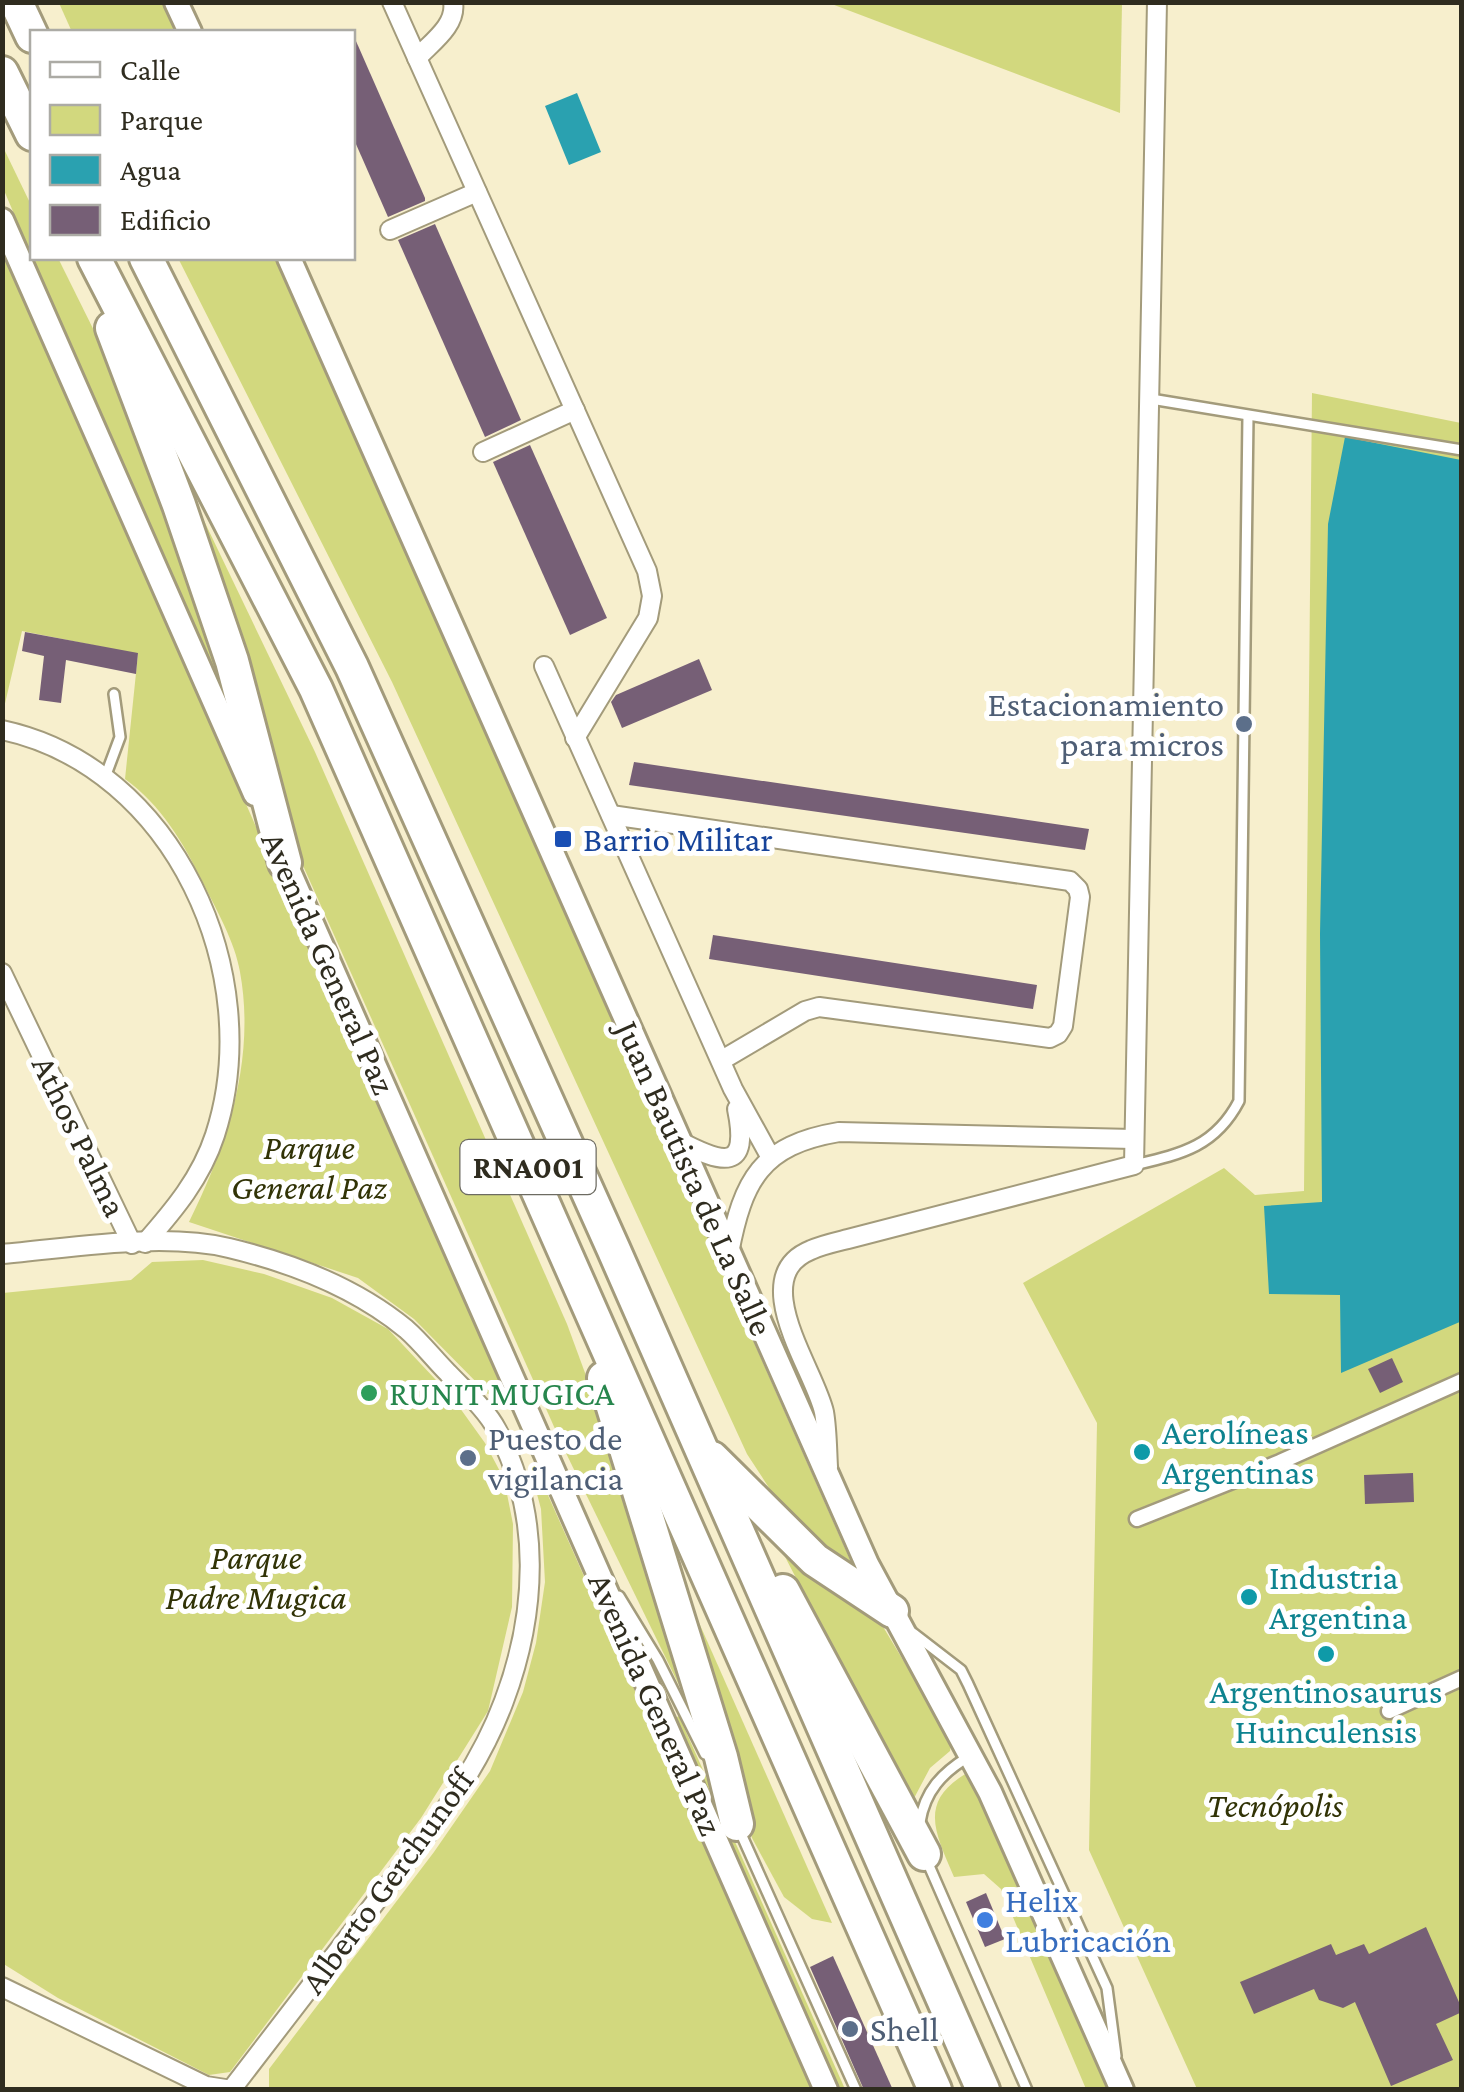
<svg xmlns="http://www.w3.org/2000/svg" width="1464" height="2092" viewBox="0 0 1464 2092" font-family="'Crimson Pro',serif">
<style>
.green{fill:#d2d87e}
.water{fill:#2aa1b0}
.building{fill:#765f76}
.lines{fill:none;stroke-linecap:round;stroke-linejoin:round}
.service-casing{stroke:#a39b7b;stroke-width:14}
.pedestrian-casing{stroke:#a39b7b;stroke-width:19}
.minor-casing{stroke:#a39b7b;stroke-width:22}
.tertiary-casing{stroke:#a39b7b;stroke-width:28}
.motorway-casing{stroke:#a39b7b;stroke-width:38}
.service{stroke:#fff;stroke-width:9}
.pedestrian{stroke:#fff;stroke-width:14}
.minor{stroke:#fff;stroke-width:18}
.tertiary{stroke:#fff;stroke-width:22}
.motorway{stroke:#fff;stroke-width:32}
.service-dot{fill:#5c6f8a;stroke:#fff;stroke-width:4}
.transit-dot{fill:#1a4fb4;stroke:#fff;stroke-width:4}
.leisure-dot{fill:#2e9e5b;stroke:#fff;stroke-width:4}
.culture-dot{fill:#0f9aa8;stroke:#fff;stroke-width:4}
.shop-dot{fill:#3f7fe0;stroke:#fff;stroke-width:4}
.labels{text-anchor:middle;stroke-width:10;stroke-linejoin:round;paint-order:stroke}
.shield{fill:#fff;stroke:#6d6b62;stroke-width:2.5}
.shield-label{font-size:32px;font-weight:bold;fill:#2f2c1f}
.service-label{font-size:35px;fill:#4e5e75;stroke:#fff;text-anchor:start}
.transit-label{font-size:35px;fill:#164399;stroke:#fff;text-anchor:start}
.street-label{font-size:35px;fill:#2f2c1f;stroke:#fff}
.park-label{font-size:35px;font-style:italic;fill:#313306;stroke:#fff}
.leisure-label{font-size:35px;fill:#27864d;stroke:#fff;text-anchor:start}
.culture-label{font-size:35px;fill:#0d838f;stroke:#fff;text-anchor:start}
.shop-label{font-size:35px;fill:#366cbe;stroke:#fff;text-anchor:start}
</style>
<rect width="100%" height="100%" fill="#f7efcd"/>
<g class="green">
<path d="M59 3H162L176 32H72Z"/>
<path d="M829 3H1122L1120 113Z"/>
<path d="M3 147 32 207V256L3 188Z"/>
<path d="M2 250 501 1383 495 1393 488 1394 414 1319 358 1278 189 1222C227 1145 256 1060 240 972 235 942 216 909 202 881 183 842 161 805 125 779L138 654 22 631 3 712Z"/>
<path d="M33 258H58L115 373 237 699 229 703Z"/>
<path d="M178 258H275L855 1571 788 1517 747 1454 392 682Z"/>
<path d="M1312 393 1461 423V2089H1197L1089 1850 1097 1423 1023 1283 1224 1168 1255 1195 1304 1191Z"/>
<path d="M195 502 315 752 567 1324 602 1419 697 1722 564 1449 296 850 191 504Z"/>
<path d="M203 1260 264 1274 332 1298 388 1329 452 1397 485 1443 504 1479 513 1524 512 1607 488 1711 421 1818 230 2072 209 2075 58 1998 2 1963 3 1293 131 1280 152 1262Z"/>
<path d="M535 1466 812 2089H269V2069L434 1852 490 1771 523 1692 536 1643 545 1582 541 1509 530 1468Z"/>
<path d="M781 1549 879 1620 942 1725 951 1745 950 1751 930 1768 912 1802Z"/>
<path d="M673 1564 832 1923 812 1919 784 1897 752 1838Z"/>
<path d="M679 1716 845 2089H839L675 1718Z"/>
<path d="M967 1773 1109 2089H1086L1001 1889 984 1874 954 1877C936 1834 917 1802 967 1773Z"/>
</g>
<g class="water">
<path d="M577 93 601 152 569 165 545 106Z"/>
<path d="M1345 437 1461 460 1462 1321 1341 1373 1340 1295 1269 1294 1264 1206 1322 1202 1320 934 1328 524Z"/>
</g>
<g class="building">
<path d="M352 32 425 198V201L388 217 352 135Z"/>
<path d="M435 224 521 420 485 437 398 240Z"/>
<path d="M530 445 607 618 570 635 493 462Z"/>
<path d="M25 632 138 653 136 674 66 660 61 703 39 700 44 656 22 651Z"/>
<path d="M699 659 712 690 622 728 611 702 616 695Z"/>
<path d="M634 762 1089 829 1085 850 629 785Z"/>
<path d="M713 935 1037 985 1033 1009 709 959Z"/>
<path d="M1392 1358 1403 1382 1380 1393 1368 1369Z"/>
<path d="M1413 1473 1414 1502 1365 1504 1364 1475Z"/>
<path d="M986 1893 1005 1939 985 1947 966 1902Z"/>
<path d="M1426 1927 1462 2009V2012L1436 2024 1453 2060 1391 2086 1355 2002 1343 2008 1319 2000 1314 1989 1254 2014 1240 1982 1331 1944 1336 1955 1364 1944 1369 1954Z"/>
<path d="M833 1956 893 2090H864L810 1967Z"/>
</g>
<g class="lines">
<defs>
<g id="service">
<path d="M1151 399 1462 450"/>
<path d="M104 780 120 737 114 694"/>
<path d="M1134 1165C1181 1154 1215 1147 1239 1101L1248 416"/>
<path d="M619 1596 658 1660 705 1754"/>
<path d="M913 1633 961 1670 968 1684 1107 1988 1116 2056"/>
<path d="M920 1822C925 1791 942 1773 968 1757"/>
<path d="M738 1827 856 2090"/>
<path d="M927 1861 1027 2090"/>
</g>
<g id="pedestrian">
<path d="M1137 1519 1280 1462 1462 1381"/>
<path d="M1389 1711 1462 1678"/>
</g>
<g id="minor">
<path d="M392 2 647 571 652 596 648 618 575 738"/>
<path d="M417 58C432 42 457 25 453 2"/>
<path d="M390 230 477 192"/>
<path d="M483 452 575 410"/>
<path d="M544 666 733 1089 771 1158"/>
<path d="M2 730C175 767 267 975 215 1135 201 1178 174 1210 145 1243"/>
<path d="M611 815 1070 881 1078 889 1080 897 1063 1026 1058 1034 1050 1038 819 1007 805 1011 722 1060"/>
<path d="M2 973 132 1244"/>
<path d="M679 1141C723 1164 750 1172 737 1109"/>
<path d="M729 1253C743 1180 761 1145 839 1132L1133 1139"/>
<path d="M2 1254C72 1248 161 1232 229 1248 292 1263 355 1287 406 1329 421 1342 434 1359 448 1373 464 1390 486 1409 497 1430 542 1515 537 1613 504 1701 476 1777 423 1840 374 1904 326 1966 279 2028 231 2090"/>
<path d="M828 1467C827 1449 827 1429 824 1412 815 1370 745 1277 811 1250 822 1245 836 1242 848 1239L1134 1165 1157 2"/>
<path d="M2 1987 206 2086 232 2090"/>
</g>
<g id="tertiary">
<path d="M176 2 190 32"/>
<path d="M2 220 255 794"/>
<path d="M289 258 867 1564 990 1792 1122 2090"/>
<path d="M280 851 826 2090"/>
</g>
<g id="motorway">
<path d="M16 2 32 36"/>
<path d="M2 73 32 134"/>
<path d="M94 258 316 689 935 2090"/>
<path d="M146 258 352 667 613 1248 983 2090"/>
<path d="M112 328 179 505 232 661 285 863"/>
<path d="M604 1378 721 1757 737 1824"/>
<path d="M712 1458 815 1560 892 1611"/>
<path d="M783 1591 924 1854"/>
</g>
</defs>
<use href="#service" class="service-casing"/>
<use href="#pedestrian" class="pedestrian-casing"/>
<use href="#minor" class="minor-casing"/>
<use href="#tertiary" class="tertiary-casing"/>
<use href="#motorway" class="motorway-casing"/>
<use href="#service" class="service"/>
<use href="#pedestrian" class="pedestrian"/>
<use href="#minor" class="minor"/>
<use href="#tertiary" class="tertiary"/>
<use href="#motorway" class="motorway"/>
</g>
<g class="service-dot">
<circle cx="1244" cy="724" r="10"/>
<circle cx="468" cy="1458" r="10"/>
<circle cx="850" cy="2029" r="10"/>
</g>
<rect class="transit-dot" x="553" y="829" width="20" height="20" rx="5"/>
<circle class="leisure-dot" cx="369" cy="1393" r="10"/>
<g class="culture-dot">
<circle cx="1142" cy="1452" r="10"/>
<circle cx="1249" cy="1597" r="10"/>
<circle cx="1326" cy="1654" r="10"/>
</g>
<circle class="shop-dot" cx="985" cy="1920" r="10"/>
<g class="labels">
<rect class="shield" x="460.5" y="1140" width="135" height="54" rx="8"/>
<g class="shield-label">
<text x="528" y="1178">RNA001</text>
</g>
<g class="service-label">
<text x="1224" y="716" text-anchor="end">Estacionamiento<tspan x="1224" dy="40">para micros</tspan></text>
<text x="488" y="1450">Puesto de<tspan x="488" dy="40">vigilancia</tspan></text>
<text x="870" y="2041">Shell</text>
</g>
<g class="transit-label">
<text x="583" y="851">Barrio Militar</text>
</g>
<g class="street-label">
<text transform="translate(329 963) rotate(66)" y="12">Avenida General Paz</text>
<text transform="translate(80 1136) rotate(64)" y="12">Athos Palma</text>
<text transform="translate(695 1178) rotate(66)" y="12">Juan Bautista de La Salle</text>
<text transform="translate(656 1704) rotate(66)" y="12">Avenida General Paz</text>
<text transform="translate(387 1881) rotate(-54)" y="12">Alberto Gerchunoff</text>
</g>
<g class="park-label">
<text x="309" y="1159">Parque<tspan x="309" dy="40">General Paz</tspan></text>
<text x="256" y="1569">Parque<tspan x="256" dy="40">Padre Mugica</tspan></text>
<text x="1275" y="1817">Tecnópolis</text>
</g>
<g class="leisure-label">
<text x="389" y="1405">RUNIT MUGICA</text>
</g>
<g class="culture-label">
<text x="1162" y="1444">Aerolíneas<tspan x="1162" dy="40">Argentinas</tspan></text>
<text x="1269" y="1589">Industria<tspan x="1269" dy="40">Argentina</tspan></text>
<text x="1326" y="1703" text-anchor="middle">Argentinosaurus<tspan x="1326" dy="40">Huinculensis</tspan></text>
</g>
<g class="shop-label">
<text x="1005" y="1912">Helix<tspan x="1005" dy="40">Lubricación</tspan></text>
</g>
</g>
<rect width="1464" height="2092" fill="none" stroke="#2f2c1f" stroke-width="10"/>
<rect x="30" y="30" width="325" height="230" fill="#ffffff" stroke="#acaba5" stroke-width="2.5"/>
<rect x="50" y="62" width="50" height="15" fill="#ffffff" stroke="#acaba5" stroke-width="2.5"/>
<text x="120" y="80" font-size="30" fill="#2f2c1f">Calle</text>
<rect x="50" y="105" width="50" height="30" fill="#d2d87e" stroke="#acaba5" stroke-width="2.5"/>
<text x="120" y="130" font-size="30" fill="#2f2c1f">Parque</text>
<rect x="50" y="155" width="50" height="30" fill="#2aa1b0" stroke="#acaba5" stroke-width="2.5"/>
<text x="120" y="180" font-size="30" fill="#2f2c1f">Agua</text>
<rect x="50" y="205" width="50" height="30" fill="#765f76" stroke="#acaba5" stroke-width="2.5"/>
<text x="120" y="230" font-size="30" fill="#2f2c1f">Edificio</text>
</svg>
